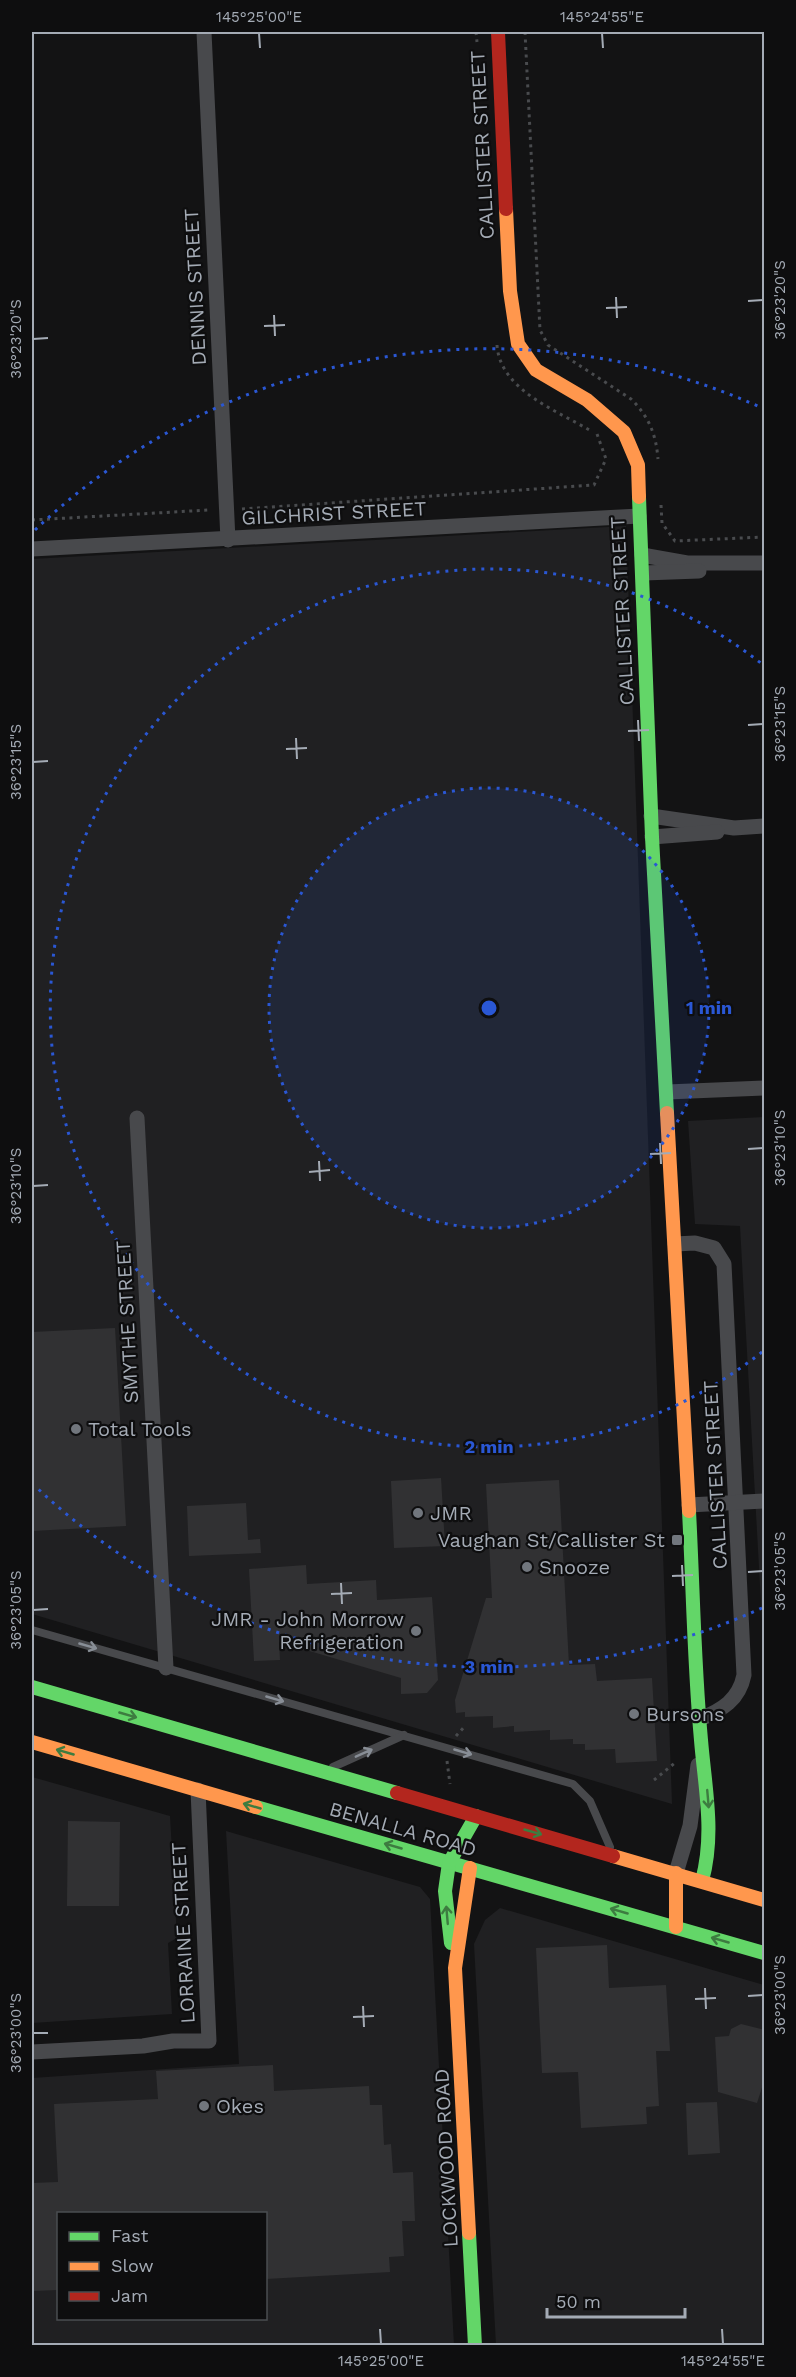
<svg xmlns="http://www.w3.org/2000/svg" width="796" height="2377" viewBox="0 0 796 2377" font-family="'Work Sans',sans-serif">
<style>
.built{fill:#202022;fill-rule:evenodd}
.building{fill:#313133}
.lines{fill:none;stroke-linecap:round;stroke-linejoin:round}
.path{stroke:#494b4e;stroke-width:3;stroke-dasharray:3 4.5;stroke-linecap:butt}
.lane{stroke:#48494c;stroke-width:8}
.street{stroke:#48494c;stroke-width:15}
.fast{stroke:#63d668;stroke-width:14}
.slow{stroke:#ff974d;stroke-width:14}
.jam{stroke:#b3261e;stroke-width:14}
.oneway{stroke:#888e96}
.oneway2{stroke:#3d7c40}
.ticks{fill:none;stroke:#a4abb5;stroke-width:2}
.ring{fill:none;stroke:#2a57d4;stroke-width:3;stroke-dasharray:3 6}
.poi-dot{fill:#71767d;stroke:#0e0e0f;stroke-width:2}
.labels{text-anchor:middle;stroke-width:4.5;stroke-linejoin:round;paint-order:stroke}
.street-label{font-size:20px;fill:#a4abb5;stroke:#0e0e0f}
.poi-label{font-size:20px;fill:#a4abb5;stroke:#0e0e0f;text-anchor:start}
.centre{fill:#2a57d4;stroke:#0e0e0f;stroke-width:3}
.ring-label{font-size:18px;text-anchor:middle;font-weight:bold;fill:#2a57d4;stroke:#0e0e0f;stroke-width:4.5;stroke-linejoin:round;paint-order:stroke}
.neatline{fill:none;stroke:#a4abb5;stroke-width:2}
.ticks-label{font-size:15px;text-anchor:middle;fill:#a4abb5}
</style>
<rect width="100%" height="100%" fill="#131314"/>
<g class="built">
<path d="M626 526 672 1804 32 1614V559Z"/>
<path d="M764 1117V1639H763L740 1226 695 1224 688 1121Z"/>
<path d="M32 1777 170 1816 177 1938 168 1943 172 2014 32 2023Z"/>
<path d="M226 1831 420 1887 430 1899 454 2345 32 2346V2078L239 2064ZM58 2214H266V2318H58Z"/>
<path d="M500 1908 764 1985V2345H496L474 1944 485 1920Z"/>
</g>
<g class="building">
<path d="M115 1328 126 1526 32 1531V1332Z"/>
<path d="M441 1478 445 1546 394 1548 391 1481Z"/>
<path d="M559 1480 569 1665 595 1664 597 1681 652 1678 657 1761 616 1763 615 1749 585 1750V1744H573V1739L550 1740V1730L514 1732V1726L493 1728V1716L465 1717V1712L456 1713 455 1700 486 1598H492L486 1484Z"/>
<path d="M246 1503 248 1540 260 1539 261 1553 189 1556 187 1506Z"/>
<path d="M306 1565 307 1584 376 1580 377 1600 432 1597 438 1680 427 1693 401 1694V1678L279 1642 280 1660 254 1661 249 1569Z"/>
<path d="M68 1821 120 1822 119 1906H67Z"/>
<path d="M607 1945 609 1988 666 1985 670 2051H656L659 2106 646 2107 647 2124 581 2128 578 2072 542 2073 536 1948Z"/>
<path d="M741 2024 765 2030V2078L757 2103 718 2092 715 2037 729 2036 731 2029Z"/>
<path d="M273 2065 274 2091 369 2086 370 2105H382L384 2145 391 2144 393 2173 413 2172 415 2221H402L404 2256 389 2257 390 2272 266 2279V2214H58V2290L32 2291V2183L58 2182 54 2104 158 2099 156 2071Z"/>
<path d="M717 2102 720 2153 688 2155 686 2103Z"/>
</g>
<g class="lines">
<g class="path">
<path d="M476 32 477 42"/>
<path d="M525 32 540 330 548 345 631 399C649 417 656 434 658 459"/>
<path d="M497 345C500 390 556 410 591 431"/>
<path d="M661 505 662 523 675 541 764 537"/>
<path d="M242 509 594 485 606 459 597 434"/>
<path d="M32 520 209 510"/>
<path d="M456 1736 465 1726"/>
<path d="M447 1761 450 1784"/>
<path d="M654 1780 676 1762"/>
</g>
<g class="lane">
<path d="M32 1630 573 1784 590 1801 610 1847"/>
<path d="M333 1767 404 1735"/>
</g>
<g class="street">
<path d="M204 32 228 540"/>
<path d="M32 549 639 516"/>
<path d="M642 555 687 563H764"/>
<path d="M644 573 699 571"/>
<path d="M651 816 734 828 764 826"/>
<path d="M652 837 717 832"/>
<path d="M667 1092 764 1088"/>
<path d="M137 1118 166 1668"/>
<path d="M675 1244 695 1243 714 1248 724 1264 744 1675C739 1700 722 1710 700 1719"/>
<path d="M689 1505 764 1501"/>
<path d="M676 1873 690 1826 698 1765"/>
<path d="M32 2052 143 2046 173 2041H209L198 1790"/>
</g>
<g class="fast">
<path d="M639 497 652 837 667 1113"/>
<path d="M689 1511C693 1587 694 1664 701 1740 705 1789 715 1833 702 1881"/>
<path d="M32 1687 397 1793"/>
<path d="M256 1807 764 1953"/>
<path d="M449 1863 445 1891 451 1943"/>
<path d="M449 1863 476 1816"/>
<path d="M469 2233 475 2346"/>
</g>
<g class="slow">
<path d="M506 209 510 291 518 344 536 370 587 400 624 432 638 465 639 497"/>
<path d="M667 1113 689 1511"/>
<path d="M32 1742 256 1807"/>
<path d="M613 1856 764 1900"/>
<path d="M676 1873V1927"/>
<path d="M469 2233 455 1968 470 1868"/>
</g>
<g class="jam">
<path d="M498 32 506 209"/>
<path d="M397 1793 613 1856"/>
</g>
</g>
<defs><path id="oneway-shaft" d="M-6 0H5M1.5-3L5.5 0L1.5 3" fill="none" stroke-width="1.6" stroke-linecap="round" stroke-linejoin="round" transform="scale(1.5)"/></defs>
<g class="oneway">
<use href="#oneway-shaft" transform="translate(88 1646) rotate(16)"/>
<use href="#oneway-shaft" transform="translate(275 1699) rotate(16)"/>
<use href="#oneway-shaft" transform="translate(463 1752) rotate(16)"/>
<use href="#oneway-shaft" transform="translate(364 1753) rotate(-24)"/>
</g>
<g class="oneway2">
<use href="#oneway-shaft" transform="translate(128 1715) rotate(16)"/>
<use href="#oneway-shaft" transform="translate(65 1752) rotate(-164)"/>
<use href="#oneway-shaft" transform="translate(708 1799) rotate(85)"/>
<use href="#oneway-shaft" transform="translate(252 1806) rotate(-164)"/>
<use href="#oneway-shaft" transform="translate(533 1832) rotate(16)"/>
<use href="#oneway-shaft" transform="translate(393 1846) rotate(-164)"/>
<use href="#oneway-shaft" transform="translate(619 1911) rotate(-164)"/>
<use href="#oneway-shaft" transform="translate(447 1915) rotate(-95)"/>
<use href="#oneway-shaft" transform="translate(720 1940) rotate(-164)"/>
</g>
<path class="ticks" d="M259 33 260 48M602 33 603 48M616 297 617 318M748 301 763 300M606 308 627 307M274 315 275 336M264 326 285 325M33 339 48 338M638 720 639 741M748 725 763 724M628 731 649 730M296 738 297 759M286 749 307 748M33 762 48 761M660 1143 661 1164M748 1149 763 1148M650 1154 671 1153M319 1161 320 1181M309 1172 330 1170M33 1186 48 1185M682 1565 683 1586M748 1572 763 1571M672 1576 693 1575M341 1583 342 1604M331 1594 352 1593M33 1610 48 1609M705 1988 706 2009M748 1996 763 1995M695 1999 716 1998M363 2006 364 2027M353 2017 374 2016M33 2033H48M380 2329 381 2344M722 2329 723 2344"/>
<circle cx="489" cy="1008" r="220" fill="#2a57d4" fill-opacity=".12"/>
<g class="ring">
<circle cx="489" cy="1008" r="220"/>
<path d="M762 1352A439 439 0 1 1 762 664"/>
<path d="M762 1608A659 659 0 0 1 35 1486M35 530A659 659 0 0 1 762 408"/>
</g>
<g class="poi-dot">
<circle cx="76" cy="1429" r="6"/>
<circle cx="418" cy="1513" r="6"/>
<rect x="671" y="1534" width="12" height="12" rx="3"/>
<circle cx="527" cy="1567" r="6"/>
<circle cx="416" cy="1631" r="6"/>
<circle cx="634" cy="1714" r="6"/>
<circle cx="204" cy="2106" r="6"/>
</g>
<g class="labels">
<g class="street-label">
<text transform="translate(482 145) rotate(-93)" y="7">CALLISTER STREET</text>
<text transform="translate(195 287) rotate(-93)" y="7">DENNIS STREET</text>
<text transform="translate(334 513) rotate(-3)" y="7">GILCHRIST STREET</text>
<text transform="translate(622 611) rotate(-93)" y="7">CALLISTER STREET</text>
<text transform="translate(127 1322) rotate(-93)" y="7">SMYTHE STREET</text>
<text transform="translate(715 1475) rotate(-93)" y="7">CALLISTER STREET</text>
<text transform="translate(403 1829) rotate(16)" y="7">BENALLA ROAD</text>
<text transform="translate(183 1933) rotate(-93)" y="7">LORRAINE STREET</text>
<text transform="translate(446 2158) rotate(-93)" y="7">LOCKWOOD ROAD</text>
</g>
<g class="poi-label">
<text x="88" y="1436">Total Tools</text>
<text x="430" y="1520">JMR</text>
<text x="665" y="1547" text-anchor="end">Vaughan St/Callister St</text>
<text x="539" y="1574">Snooze</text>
<text x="404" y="1626" text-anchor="end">JMR - John Morrow<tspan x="404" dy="23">Refrigeration</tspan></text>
<text x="646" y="1721">Bursons</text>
<text x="216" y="2113">Okes</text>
</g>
</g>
<circle cx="489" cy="1008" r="9" class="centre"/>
<g class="ring-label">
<text x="709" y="1014">1 min</text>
<text x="489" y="1453">2 min</text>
<text x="489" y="1673">3 min</text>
</g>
<rect width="796" height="2377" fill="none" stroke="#0e0e0f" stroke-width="66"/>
<rect x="57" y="2212" width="210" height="108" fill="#0e0e0f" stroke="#4a4d51" stroke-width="1.5"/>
<rect x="69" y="2232" width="30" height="9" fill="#63d668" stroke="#4a4d51" stroke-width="1.5"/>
<text x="111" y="2242" font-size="18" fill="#a4abb5">Fast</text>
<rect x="69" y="2262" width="30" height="9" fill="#ff974d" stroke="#4a4d51" stroke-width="1.5"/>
<text x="111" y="2272" font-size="18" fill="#a4abb5">Slow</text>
<rect x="69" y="2292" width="30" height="9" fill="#b3261e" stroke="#4a4d51" stroke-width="1.5"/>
<text x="111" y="2302" font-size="18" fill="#a4abb5">Jam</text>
<path d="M547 2308v9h138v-9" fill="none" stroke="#a4abb5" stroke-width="3"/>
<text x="556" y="2308" font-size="18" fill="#a4abb5" stroke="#0e0e0f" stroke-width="4.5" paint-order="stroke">50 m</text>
<rect x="33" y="33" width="730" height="2311" class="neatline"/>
<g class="ticks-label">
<text x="259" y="22">145°25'00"E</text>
<text x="602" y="22">145°24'55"E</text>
<text transform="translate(780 300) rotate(-90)" y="5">36°23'20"S</text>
<text transform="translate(16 339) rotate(-90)" y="5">36°23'20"S</text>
<text transform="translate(780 724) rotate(-90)" y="5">36°23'15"S</text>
<text transform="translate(16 762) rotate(-90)" y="5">36°23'15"S</text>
<text transform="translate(780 1148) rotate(-90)" y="5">36°23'10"S</text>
<text transform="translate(16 1186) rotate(-90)" y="5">36°23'10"S</text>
<text transform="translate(780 1571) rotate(-90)" y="5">36°23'05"S</text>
<text transform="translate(16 1610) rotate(-90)" y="5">36°23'05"S</text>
<text transform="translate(780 1995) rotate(-90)" y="5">36°23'00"S</text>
<text transform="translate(16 2033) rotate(-90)" y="5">36°23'00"S</text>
<text x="381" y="2366">145°25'00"E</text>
<text x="723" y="2366">145°24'55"E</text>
</g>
</svg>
